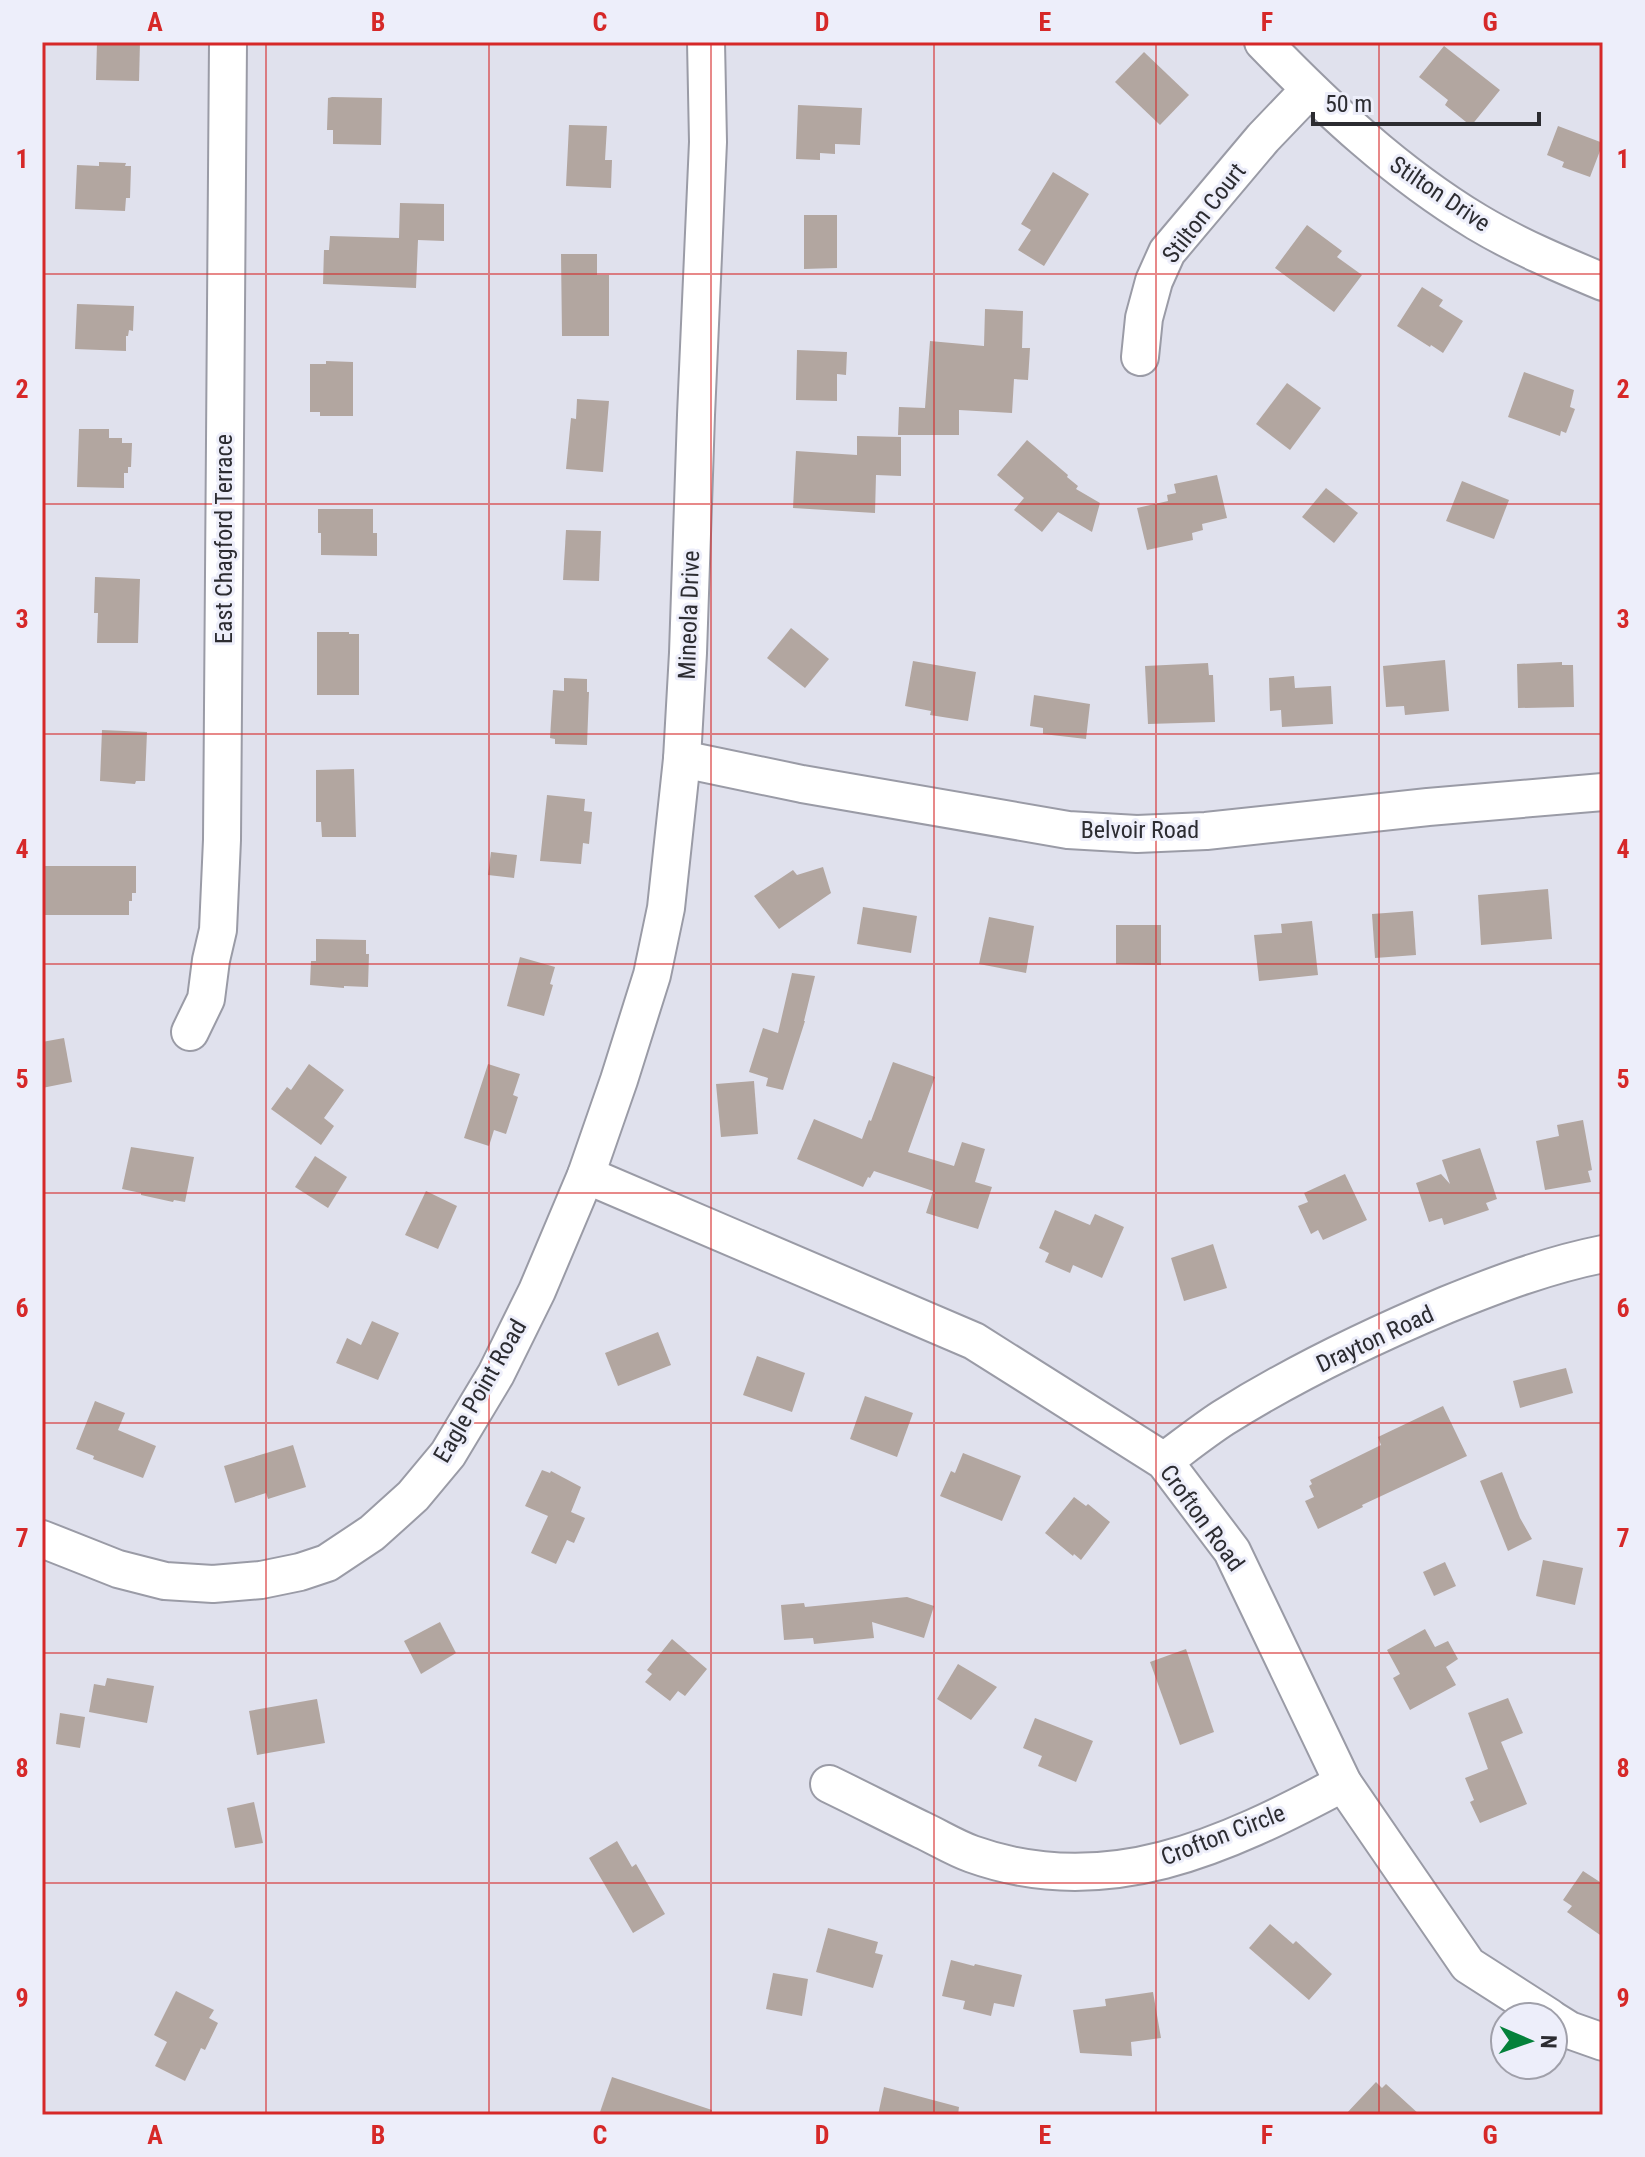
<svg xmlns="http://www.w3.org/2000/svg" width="1645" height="2157" viewBox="0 0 1645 2157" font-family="'Roboto Condensed',sans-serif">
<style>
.building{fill:#b2a6a0}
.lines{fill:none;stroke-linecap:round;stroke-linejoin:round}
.minor-casing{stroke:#9a9ba6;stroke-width:40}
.minor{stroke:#fff;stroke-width:36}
.grid{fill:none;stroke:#d62828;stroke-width:2;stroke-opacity:0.55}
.labels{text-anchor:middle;stroke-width:6;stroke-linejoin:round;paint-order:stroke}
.street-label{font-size:24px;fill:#2c2c31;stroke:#edeefa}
.neatline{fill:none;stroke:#d62828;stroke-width:3}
.grid-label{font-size:26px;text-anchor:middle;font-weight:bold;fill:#d62828}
</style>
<rect width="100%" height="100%" fill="#e0e1ed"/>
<g class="building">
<path d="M97 42H140L139 81 96 80Z"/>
<path d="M1444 46 1500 90 1471 126 1445 105 1448 100 1419 77Z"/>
<path d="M1144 52 1189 95 1160 125 1115 82Z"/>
<path d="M332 97 382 98 381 145 333 144V130H327L328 98Z"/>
<path d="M798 105 862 108 860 145 835 144V154L820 153V160L796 159Z"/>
<path d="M569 125 607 126 605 160H612L611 188 566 186Z"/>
<path d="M1558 126 1603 143 1590 177 1562 167 1564 162 1547 155Z"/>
<path d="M99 162 126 163 125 166H131L130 198H126L125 211 75 209 77 165 99 166Z"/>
<path d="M1053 172 1089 194 1044 266 1018 250 1031 230 1021 224Z"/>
<path d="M400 203 444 204V241L418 240 416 288 323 284 324 250H329L330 236 399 238Z"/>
<path d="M804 215H837V268L804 269Z"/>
<path d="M1307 225 1342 251 1337 257 1362 275 1334 312 1275 268Z"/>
<path d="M561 254H597V275H609V336H562Z"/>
<path d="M1422 287 1443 300 1439 306 1463 321 1443 353 1431 345 1430 347 1397 326Z"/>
<path d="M77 304 134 306 133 331 129 330 128 336H126V351L75 349Z"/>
<path d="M985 309 1023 311 1022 348H1030L1028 380 1014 379 1012 413 959 410V435H898L899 407 925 408 930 341 984 346Z"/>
<path d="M797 350 847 352 846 375 837 374V401L796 400Z"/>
<path d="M326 361 353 362V416H320V412H310V364H326Z"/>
<path d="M1524 372 1574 390 1570 407 1575 409 1566 433 1561 431 1560 436 1508 417Z"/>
<path d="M1287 383 1321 408 1290 450 1256 424Z"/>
<path d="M577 399 609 401 603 472 566 469 571 418 576 419Z"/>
<path d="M79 429H109V438H122V443H132L131 467H128V473H124V488L77 487Z"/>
<path d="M857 436 901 437V476L876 475 875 513 793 508 796 451 857 455Z"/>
<path d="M1027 440 1068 475 1067 477 1078 486 1076 489 1100 503 1092 532 1058 512 1042 532 1014 510 1024 498 997 475Z"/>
<path d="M1217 475 1227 518 1202 524 1203 530 1192 533 1193 540 1147 550 1137 508 1168 501 1167 495 1176 493 1174 484Z"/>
<path d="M1462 481 1509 500 1494 539 1446 521Z"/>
<path d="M1326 488 1358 513 1334 543 1302 517Z"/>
<path d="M318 509H373V533H377V556L321 555V533H318Z"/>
<path d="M566 530 601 531 599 581 563 580Z"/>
<path d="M95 577 140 579 138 643H97L98 613H94Z"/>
<path d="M791 628 829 659 805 688 767 658Z"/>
<path d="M317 632H349V634H359V695H317Z"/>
<path d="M1445 660 1449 711 1405 715 1404 706 1386 707 1383 666Z"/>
<path d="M913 661 976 672 968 721 930 715 931 711 905 706Z"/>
<path d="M1562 662V665H1573L1574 707 1518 708 1517 664Z"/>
<path d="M1208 663 1209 675H1213L1215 722 1148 724 1145 666Z"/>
<path d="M1294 676 1295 688 1331 686 1333 724 1282 727 1281 710 1270 711 1269 678Z"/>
<path d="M564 678 587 679V692H589L587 745 555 744V739L550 738 553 690 564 691Z"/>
<path d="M1034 695 1090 704 1086 739 1043 734V728L1030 726Z"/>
<path d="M102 730 147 732 145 781H136L135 784 100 781Z"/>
<path d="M354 769 356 837H322L321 822H316V770Z"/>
<path d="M547 795 585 799 584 811 592 812 589 844 583 843 581 864 540 861Z"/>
<path d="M491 852 517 855 514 878 488 875Z"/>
<path d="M44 866H136V893H132V901H129V915H42Z"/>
<path d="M823 867 831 893 779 929 754 896 793 870 797 875Z"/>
<path d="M1548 889 1552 939 1481 945 1478 895Z"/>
<path d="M863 907 917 916 911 953 857 944Z"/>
<path d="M1413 911 1416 955 1375 958 1372 914Z"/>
<path d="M989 917 1034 926 1026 973 979 964Z"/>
<path d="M1312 921 1318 975 1259 981 1254 935 1282 933 1281 924Z"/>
<path d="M1116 925H1161V965L1116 964Z"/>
<path d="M316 939 366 940V954H369L368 987 344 986V988L310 985 311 961H316Z"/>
<path d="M520 957 555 967 550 984 553 985 544 1016 507 1006Z"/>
<path d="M792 973 815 976 804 1021H805L783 1090 766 1086 768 1078 749 1072 763 1028 778 1033Z"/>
<path d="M64 1038 72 1082 42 1088V1042Z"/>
<path d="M893 1062 935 1077 908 1152 954 1166 962 1142 985 1149 975 1182 992 1187 978 1229 926 1213 933 1191 874 1171 870 1178 868 1177 863 1187 797 1159 814 1119 862 1139 869 1120 871 1121Z"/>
<path d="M309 1064 344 1090 324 1118 334 1126 321 1145 271 1109 287 1087 291 1090Z"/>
<path d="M488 1064 520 1074 513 1095 518 1097 506 1134 494 1130 489 1146 464 1138Z"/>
<path d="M754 1081 758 1134 721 1137 716 1084Z"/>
<path d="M1583 1120 1592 1170 1588 1171 1591 1182 1545 1190 1536 1141 1559 1136 1557 1125Z"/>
<path d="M131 1147 194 1157 185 1202 174 1200 173 1202 141 1195V1193L122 1189Z"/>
<path d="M1480 1148 1497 1199 1486 1203 1489 1210 1444 1225 1442 1218 1429 1222 1416 1183 1441 1174 1450 1184 1442 1160Z"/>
<path d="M315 1156 347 1177 328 1208 295 1187Z"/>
<path d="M1345 1174 1367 1220 1323 1240 1318 1230 1311 1234 1298 1206 1308 1202 1304 1193Z"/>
<path d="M426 1191 457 1206 438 1249 405 1235Z"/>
<path d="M1055 1210 1090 1225 1095 1214 1124 1227 1102 1278 1073 1265 1070 1273 1045 1262 1049 1253 1039 1248Z"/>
<path d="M1213 1244 1227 1288 1184 1301 1171 1258Z"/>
<path d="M372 1321 399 1333 378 1380 336 1363 347 1338 361 1345Z"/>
<path d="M658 1332 671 1365 618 1386 605 1353Z"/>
<path d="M757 1356 805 1373 792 1412 743 1395Z"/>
<path d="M1566 1368 1573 1393 1520 1408 1513 1381Z"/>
<path d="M865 1396 913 1413 897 1457 850 1439Z"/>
<path d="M95 1401 125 1413 118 1430 156 1446 143 1478 93 1459 94 1456 76 1449Z"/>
<path d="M1443 1406 1467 1456 1362 1505 1363 1507 1318 1529 1305 1501 1314 1497 1309 1486 1312 1484 1310 1480 1381 1445 1378 1437Z"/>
<path d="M293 1445 306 1487 268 1499 266 1493 235 1503 224 1466Z"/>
<path d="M963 1453 1021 1476 1002 1521 940 1496 951 1471 955 1473Z"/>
<path d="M542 1470 550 1473 551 1471 581 1487 571 1512 585 1518 574 1543 567 1540 556 1564 531 1553 548 1516 525 1506Z"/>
<path d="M1502 1472 1520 1518 1532 1539 1508 1551 1480 1481Z"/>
<path d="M1074 1497 1086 1506 1088 1504 1110 1522 1081 1560 1074 1554 1073 1556 1045 1533Z"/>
<path d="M1543 1560 1583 1568 1575 1605 1536 1596Z"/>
<path d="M1445 1562 1456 1586 1434 1596 1423 1572Z"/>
<path d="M907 1597 934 1606 924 1638 872 1622 874 1638 814 1644 813 1638 784 1640 781 1605 804 1603 805 1607Z"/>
<path d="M440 1622 456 1653 421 1674 404 1641Z"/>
<path d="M1425 1629 1435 1647 1448 1641 1458 1659 1446 1667 1456 1685 1410 1710 1393 1678 1400 1674 1387 1650Z"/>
<path d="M672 1639 707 1669 685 1696 678 1691 670 1701 645 1682 652 1674 647 1670Z"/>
<path d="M1186 1649 1214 1732 1180 1745 1150 1662Z"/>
<path d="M958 1664 997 1687 971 1720 937 1699Z"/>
<path d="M107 1678 154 1686 147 1723 89 1712 94 1684 105 1686Z"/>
<path d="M1508 1698 1523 1733 1501 1742 1527 1804 1480 1823 1470 1802 1474 1800 1465 1778 1488 1769 1468 1713Z"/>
<path d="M317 1699 325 1743 257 1755 249 1711Z"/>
<path d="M60 1713 85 1717 80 1748 56 1744Z"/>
<path d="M1035 1718 1093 1741 1076 1782 1038 1766 1042 1756 1023 1748Z"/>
<path d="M254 1802 263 1843 235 1848 227 1808Z"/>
<path d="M617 1841 632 1867 636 1864 665 1914 633 1933 589 1858Z"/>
<path d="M1583 1871 1603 1884V1937L1567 1912 1572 1906 1563 1900Z"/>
<path d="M1270 1924 1293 1944 1296 1941 1332 1974 1309 2000 1249 1948Z"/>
<path d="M828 1928 878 1942 875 1953 883 1955 873 1988 816 1972Z"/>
<path d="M951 1960 974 1966 975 1964 1022 1975 1014 2007 994 2003 991 2016 963 2009 965 2001 942 1996Z"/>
<path d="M773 1973 808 1979 802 2016 766 2009Z"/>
<path d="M176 1991 214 2010 209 2018 218 2023 205 2050 201 2048 185 2081 155 2066 167 2042 154 2035Z"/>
<path d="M1153 1992 1161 2038 1131 2042 1132 2056 1080 2053 1073 2010 1106 2006 1105 1999Z"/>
<path d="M612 2077 712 2110 711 2115H599Z"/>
<path d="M1376 2082 1382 2088 1386 2084 1420 2115H1345Z"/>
<path d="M884 2087 959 2107 958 2115H878Z"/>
</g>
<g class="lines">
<defs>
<g id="minor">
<path d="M1263 42C1328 109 1396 173 1477 222 1517 246 1560 264 1603 282"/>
<path d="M1140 357 1144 318 1154 281 1167 252 1263 138 1309 90"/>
<path d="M682 759 802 784 1068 830 1137 834 1206 831 1428 807 1603 792"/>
<path d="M190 1032 206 999 211 960 218 930 222 840 228 42"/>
<path d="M586 1175 974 1341 1164 1461 1232 1551 1343 1783 1468 1965 1549 2017"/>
<path d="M1164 1461C1183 1447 1203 1431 1223 1418 1293 1374 1370 1337 1446 1305 1498 1284 1548 1265 1603 1254"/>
<path d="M42 1539 118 1569 165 1581 213 1584 261 1580 300 1572 327 1563 372 1533 413 1496 448 1454 496 1374 537 1291 586 1175 619 1080 652 975 666 908 682 759 688 653 696 415 708 142 706 42"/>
<path d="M829 1784C860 1799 891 1815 922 1830 939 1838 955 1848 972 1854 1106 1902 1225 1846 1343 1783"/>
<path d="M1553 2020 1569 2030 1603 2042"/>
</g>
</defs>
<use href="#minor" class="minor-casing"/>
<use href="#minor" class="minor"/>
</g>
<path class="grid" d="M266 42V2115M489 42V2115M711 42V2115M934 42V2115M1156 42V2115M1379 42V2115M42 274H1603M42 504H1603M42 734H1603M42 964H1603M42 1193H1603M42 1423H1603M42 1653H1603M42 1883H1603"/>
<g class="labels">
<g class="street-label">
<text transform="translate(1440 194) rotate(34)" y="8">Stilton Drive</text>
<text transform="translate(1204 213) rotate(-52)" y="8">Stilton Court</text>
<text transform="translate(224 539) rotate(-90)" y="8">East Chagford Terrace</text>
<text transform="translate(689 615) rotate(-88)" y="8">Mineola Drive</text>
<text x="1140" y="838">Belvoir Road</text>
<text transform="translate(1375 1339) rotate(-25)" y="8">Drayton Road</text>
<text transform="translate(480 1391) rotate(-60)" y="8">Eagle Point Road</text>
<text transform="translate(1202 1518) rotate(54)" y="8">Crofton Road</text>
<text transform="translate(1223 1835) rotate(-21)" y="8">Crofton Circle</text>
</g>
</g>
<rect width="1645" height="2157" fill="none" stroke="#edeefa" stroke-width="88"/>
<g transform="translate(1529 2041) rotate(92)"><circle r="38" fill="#edeefa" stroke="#a0a0aa" stroke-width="2"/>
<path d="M0-6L14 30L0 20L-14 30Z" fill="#04813a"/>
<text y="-12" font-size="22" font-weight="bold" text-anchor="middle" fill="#2c2c31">N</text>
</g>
<path d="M1313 112v12h226v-12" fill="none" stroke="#2c2c31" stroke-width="4"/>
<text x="1325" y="112" font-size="24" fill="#2c2c31" stroke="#edeefa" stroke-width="6" paint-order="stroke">50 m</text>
<rect x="44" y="44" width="1557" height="2069" class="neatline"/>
<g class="grid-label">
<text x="155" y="31">A</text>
<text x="378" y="31">B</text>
<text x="600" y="31">C</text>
<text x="822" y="31">D</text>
<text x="1045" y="31">E</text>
<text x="1267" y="31">F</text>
<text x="1490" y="31">G</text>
<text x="22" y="168">1</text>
<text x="1623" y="168">1</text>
<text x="22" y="398">2</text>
<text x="1623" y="398">2</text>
<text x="22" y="628">3</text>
<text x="1623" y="628">3</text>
<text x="22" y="858">4</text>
<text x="1623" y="858">4</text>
<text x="22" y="1088">5</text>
<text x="1623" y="1088">5</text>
<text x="22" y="1317">6</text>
<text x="1623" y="1317">6</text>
<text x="22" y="1547">7</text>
<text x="1623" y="1547">7</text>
<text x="22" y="1777">8</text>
<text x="1623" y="1777">8</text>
<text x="22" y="2007">9</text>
<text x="1623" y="2007">9</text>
<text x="155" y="2144">A</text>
<text x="378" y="2144">B</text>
<text x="600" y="2144">C</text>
<text x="822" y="2144">D</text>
<text x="1045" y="2144">E</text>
<text x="1267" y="2144">F</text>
<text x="1490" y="2144">G</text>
</g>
</svg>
